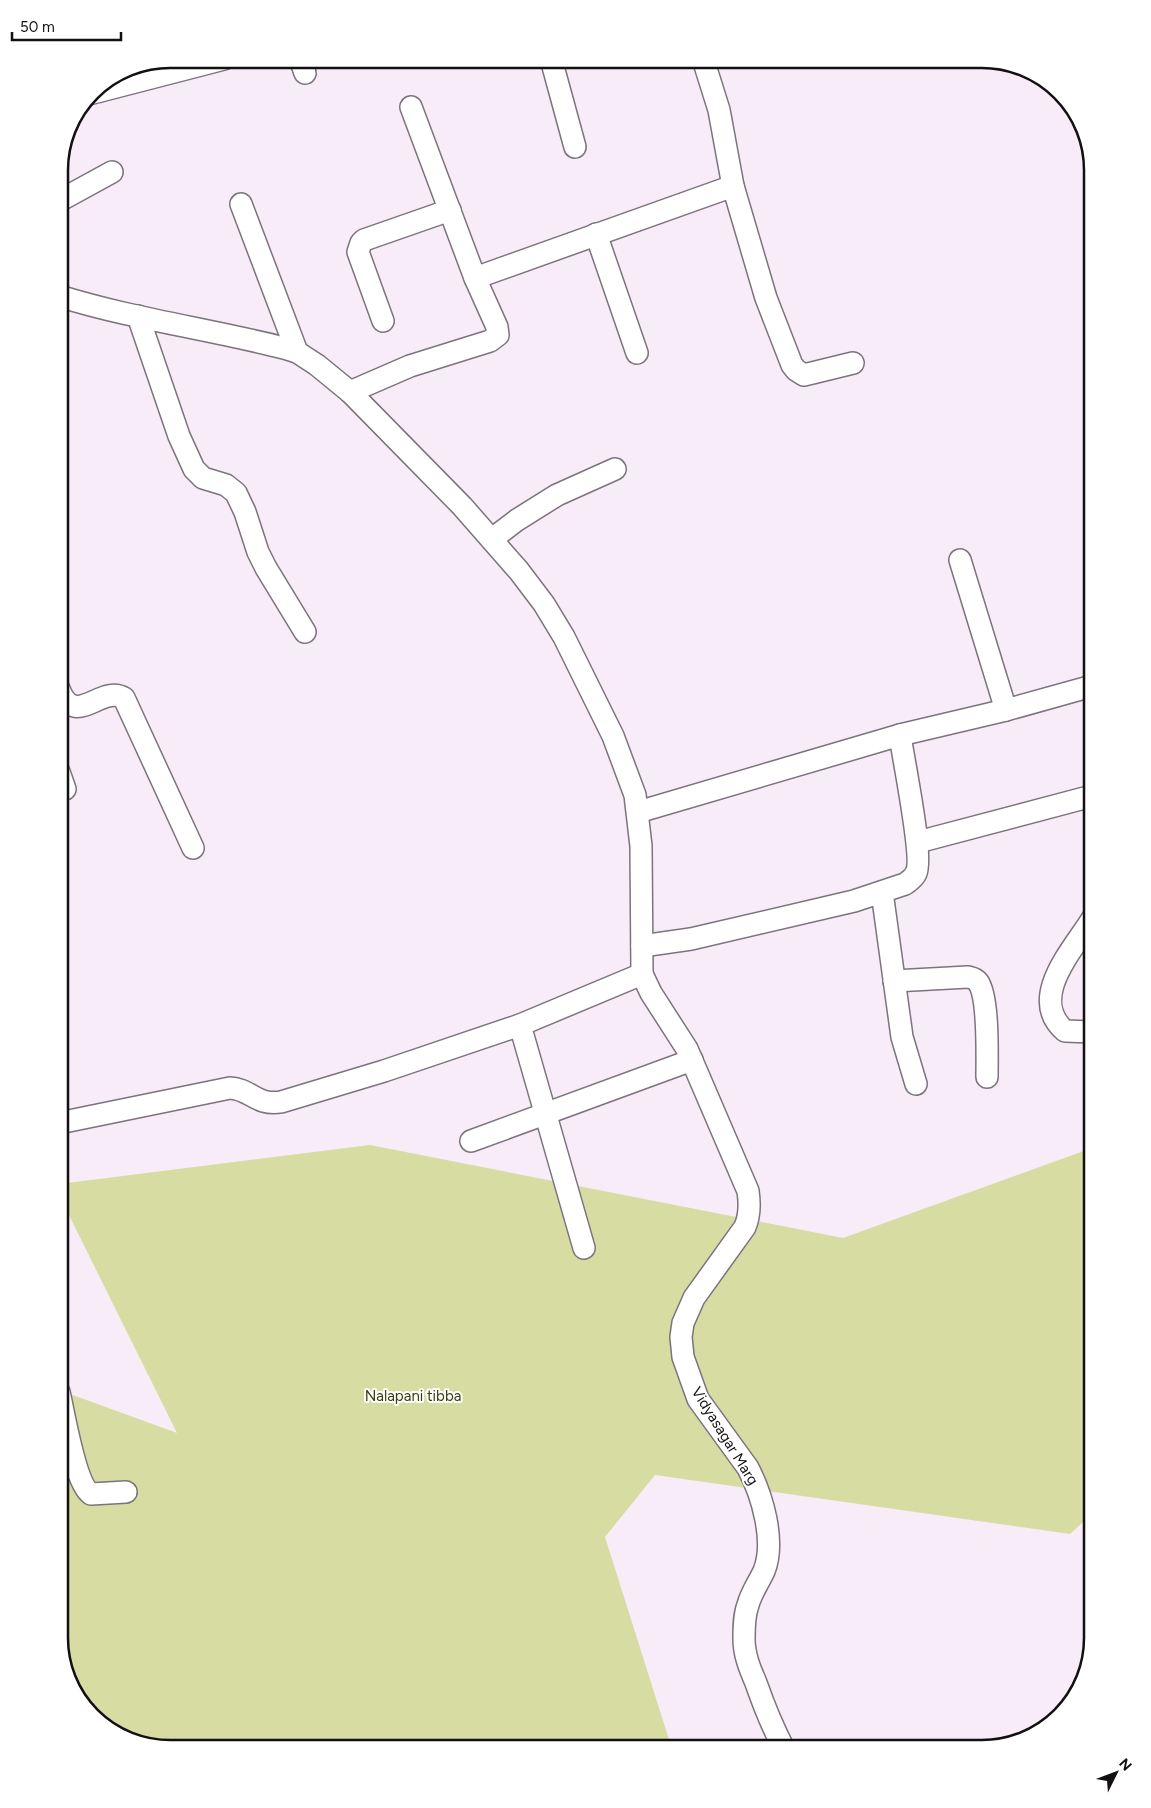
<svg xmlns="http://www.w3.org/2000/svg" width="1151" height="1808" viewBox="0 0 1151 1808" font-family="Figtree,sans-serif">
<style>
.green{fill:#d7dca2}
.lines{fill:none;stroke-linecap:round;stroke-linejoin:round}
.minor-casing{stroke:#7c737d;stroke-width:24}
.minor{stroke:#fff;stroke-width:21}
.labels{text-anchor:middle;stroke-width:4;stroke-linejoin:round;paint-order:stroke}
.park-label{font-size:15px;fill:#3a3c09;stroke:#fff}
.street-label{font-size:15px;fill:#130f13;stroke:#fff}
.rim{fill:none;stroke:#130f13;stroke-width:2.5}
</style>
<rect width="100%" height="100%" fill="#f7ecf8"/>
<path class="green" d="M370 1145 843 1238 1092 1148V1514L1070 1534 655 1475 605 1537 672 1749H162L108 1731 70 1688 59 1639V1390L177 1433 59 1195V1184Z"/>
<g class="lines">
<defs>
<g id="minor">
<path d="M300 59 305 73"/>
<path d="M551 59 575 147"/>
<path d="M703 59 719 110 733 186 766 298 792 365 796 370 804 375 853 363"/>
<path d="M89 94 224 59"/>
<path d="M59 201 112 172"/>
<path d="M241 204 297 352"/>
<path d="M596 234 637 353"/>
<path d="M475 278 733 186"/>
<path d="M59 296C133 319 209 329 284 348L297 352 317 365 350 392 462 506 519 571 544 604 564 637 613 736 635 795 641 846 642 974 651 993 687 1049 748 1191C750 1204 750 1215 745 1227L694 1298 683 1323 681 1337 683 1357 698 1399 748 1468C762 1495 776 1541 764 1571 759 1582 751 1593 748 1605 744 1615 744 1628 744 1639 744 1655 750 1669 756 1683 764 1706 773 1728 784 1749"/>
<path d="M138 316 179 436 194 469 203 478 226 485 236 493 245 512 258 552 266 568 305 632"/>
<path d="M383 321 358 252 361 243 364 240 450 210"/>
<path d="M350 392 410 366 490 341 498 335 497 327 475 278 411 107"/>
<path d="M492 539 517 520 557 495 615 469"/>
<path d="M960 560 1006 710"/>
<path d="M59 689C75 730 101 684 124 698L193 848"/>
<path d="M59 772 65 789"/>
<path d="M638 812 900 735 1006 710 1092 686"/>
<path d="M918 842 1092 796"/>
<path d="M882 892 902 1037 916 1084"/>
<path d="M642 946 691 939 854 901 905 884C909 881 914 878 916 873 924 858 903 758 900 735"/>
<path d="M894 981 968 977C972 978 975 978 978 982 989 997 987 1057 987 1077"/>
<path d="M1092 1032 1065 1031C1027 998 1073 950 1092 919"/>
<path d="M59 1123 230 1088C251 1089 256 1106 281 1102L384 1071 520 1025"/>
<path d="M471 1141 692 1060"/>
<path d="M584 1248 520 1025 642 974"/>
<path d="M59 1392C64 1413 75 1484 91 1494L126 1492"/>
</g>
</defs>
<use href="#minor" class="minor-casing"/>
<use href="#minor" class="minor"/>
</g>
<g class="labels">
<g class="park-label">
<text x="413" y="1401">Nalapani tibba</text>
</g>
<g class="street-label">
<text transform="translate(725 1436) rotate(58)" y="5">Vidyasagar Marg</text>
</g>
</g>
<path d="M0 0H1151V1808H0ZM170 68H982A102 102 0 0 1 1084 170V1638A102 102 0 0 1 982 1740H170A102 102 0 0 1 68 1638V170A102 102 0 0 1 170 68Z" fill="#fff" fill-rule="evenodd"/>
<path class="rim" d="M170 68H982A102 102 0 0 1 1084 170V1638A102 102 0 0 1 982 1740H170A102 102 0 0 1 68 1638V170A102 102 0 0 1 170 68Z"/>
<g transform="translate(1116 1773) rotate(48)" stroke="#ffffff" stroke-width="4" paint-order="stroke">
<path d="M0-4L9 19L0 12L-9 19Z" fill="#130f13"/>
<text y="-8" font-size="14" font-weight="bold" text-anchor="middle" fill="#130f13">N</text>
</g>
<path d="M12 32v8h109v-8" fill="none" stroke="#130f13" stroke-width="2.5"/>
<text x="20" y="32" font-size="15" fill="#130f13" stroke="#ffffff" stroke-width="4" paint-order="stroke">50 m</text>
</svg>
